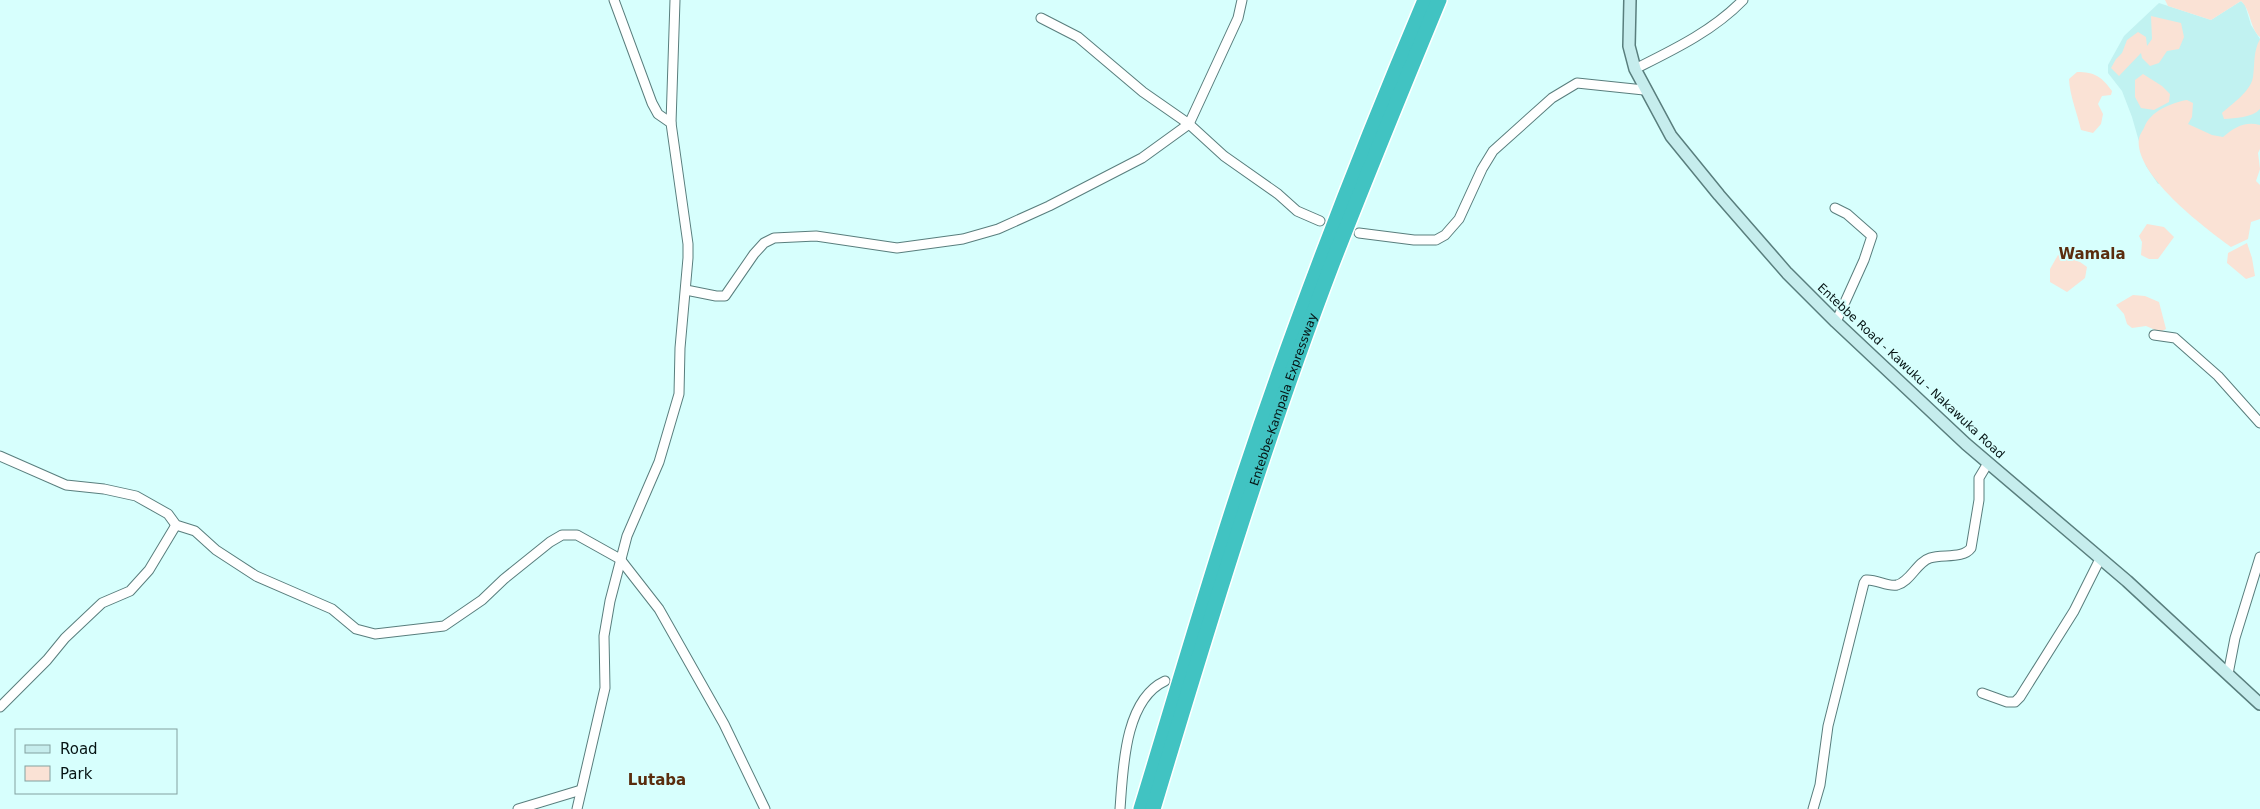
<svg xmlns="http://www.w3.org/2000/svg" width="2260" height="809" viewBox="0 0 2260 809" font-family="'DejaVu Sans',sans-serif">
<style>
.built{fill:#c1f2f1}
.green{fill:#fae2d5}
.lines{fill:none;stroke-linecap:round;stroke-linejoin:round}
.street-casing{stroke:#597e7d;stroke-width:11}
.secondary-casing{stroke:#597e7d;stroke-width:14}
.highway-casing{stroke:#fff;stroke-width:18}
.street{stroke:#fff;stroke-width:9}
.secondary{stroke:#c6eded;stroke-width:11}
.highway{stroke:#41c3c2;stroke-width:15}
.labels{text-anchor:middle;stroke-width:4;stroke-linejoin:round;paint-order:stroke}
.street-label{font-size:12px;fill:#061414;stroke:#d7fffd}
.quarter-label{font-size:15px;font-weight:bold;fill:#5a2c0d;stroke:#d7fffd}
</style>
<rect width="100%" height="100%" fill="#d7fffd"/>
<path class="built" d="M2241 1 2245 5 2251 25 2260 39V148L2158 184 2146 166 2132 117 2122 91 2108 73V65L2124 36 2159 3 2211 20Z"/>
<g class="green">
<path d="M2165 0H2260V37C2250 29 2251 10 2241 1L2211 20 2168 6Z"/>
<path d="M2151 16 2181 23 2184 37 2179 49 2167 51 2159 63 2150 66 2142 58 2141 53 2119 76 2111 68 2116 59 2122 53 2127 40 2138 32 2146 37 2147 46 2152 39Z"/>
<path d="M2260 39V109C2252 118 2235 118 2224 119L2222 113C2232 104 2251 91 2253 77 2255 63 2253 52 2260 39Z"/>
<path d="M2077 72C2095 72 2102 77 2112 91L2111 95 2102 96 2098 104 2103 114 2101 124 2093 133 2081 130C2077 112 2070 97 2069 79Z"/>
<path d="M2143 74 2162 86 2170 94 2169 102 2154 110 2141 108 2135 97V80Z"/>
<path d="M2187 100 2193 103 2192 117 2188 124 2212 135 2223 137C2235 127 2245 121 2260 125V149L2258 153 2260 169 2256 181 2260 185V219L2251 222 2248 239 2231 247C2205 228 2133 174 2139 138 2140 135 2142 131 2144 128 2150 111 2171 103 2187 100Z"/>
<path d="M2147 224 2164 227 2174 237 2158 259H2149L2141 255 2142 242 2139 236Z"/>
<path d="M2247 243 2252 258 2255 276 2246 279 2227 263 2228 253Z"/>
<path d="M2058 255 2080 262 2087 267 2085 278 2067 292 2050 282V269Z"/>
<path d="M2133 295 2145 296 2159 302 2166 329 2160 332 2146 326 2132 328 2127 324 2124 314 2116 305Z"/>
</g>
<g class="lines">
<defs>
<g id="street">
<path d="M1041 18 1078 37 1143 92 1189 124 1224 156 1278 194 1297 211 1320 221"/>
<path d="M1635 69C1673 50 1713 31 1743 0"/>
<path d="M671 123 675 0"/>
<path d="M1835 208 1847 214 1872 236 1864 260 1836 322"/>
<path d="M1359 233 1414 240H1436L1445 235 1459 219 1482 169 1493 151 1552 98 1577 83 1644 90"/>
<path d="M686 290 716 296H725L754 254 764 243 774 238 816 236 897 248 963 239 998 229 1049 206 1142 158 1189 124 1238 18 1242 0"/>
<path d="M2154 335 2175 338 2218 376 2260 423"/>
<path d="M0 456 66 485 104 489 136 496 168 514 176 525 195 531 216 550 256 576 332 609 356 629 375 634 444 626 482 600 504 579 550 542 562 535H577L620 559 659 609 724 724 765 809"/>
<path d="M2228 674 2235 638 2260 557"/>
<path d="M1982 693 2007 702H2015L2020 697 2074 611 2100 559"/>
<path d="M0 707 47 660 65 638 102 603 130 591 149 570 176 525"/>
<path d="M518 809 581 790"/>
<path d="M577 809 605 688 604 636 610 601 627 536 659 462 679 394 680 348 688 258V244L671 123 658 114 652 103 614 0"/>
<path d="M1120 809C1123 770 1124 700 1165 681"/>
<path d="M1813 809 1820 785 1828 726 1864 583 1866 580C1877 579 1887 587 1897 585 1910 582 1917 562 1930 558 1943 554 1963 559 1971 548L1979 500V478L1988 463"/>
</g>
<path id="secondary" d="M1630 0 1629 46 1635 69 1671 136 1719 195 1787 273 1836 322 1966 444 2127 581 2260 704"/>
<g id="highway">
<path d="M1141 809C1175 698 1207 586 1244 475 1297 315 1359 156 1425 0"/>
<path id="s1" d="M1153 809C1208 626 1264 442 1332 264 1367 175 1403 87 1439 0"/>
</g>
</defs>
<use href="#street" class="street-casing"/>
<use href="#secondary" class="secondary-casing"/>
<use href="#highway" class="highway-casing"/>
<use href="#street" class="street"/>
<use href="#secondary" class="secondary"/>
<use href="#highway" class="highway"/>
</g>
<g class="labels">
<g class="street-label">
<text transform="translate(1911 371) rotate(43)" y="4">Entebbe Road - Kawuku - Nakawuka Road</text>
<text dy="4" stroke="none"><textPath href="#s1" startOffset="430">Entebbe-Kampala Expressway</textPath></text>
</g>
<g class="quarter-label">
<text x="2092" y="259">Wamala</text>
<text x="657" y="785">Lutaba</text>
</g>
</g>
<rect x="15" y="729" width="162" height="65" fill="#d7fffd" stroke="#83a1a0"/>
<rect x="25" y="745" width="25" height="8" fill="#c6eded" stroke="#83a1a0"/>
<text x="60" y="754" font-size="15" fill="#061414">Road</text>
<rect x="25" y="766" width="25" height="15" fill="#fae2d5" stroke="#83a1a0"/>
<text x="60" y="779" font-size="15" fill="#061414">Park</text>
</svg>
